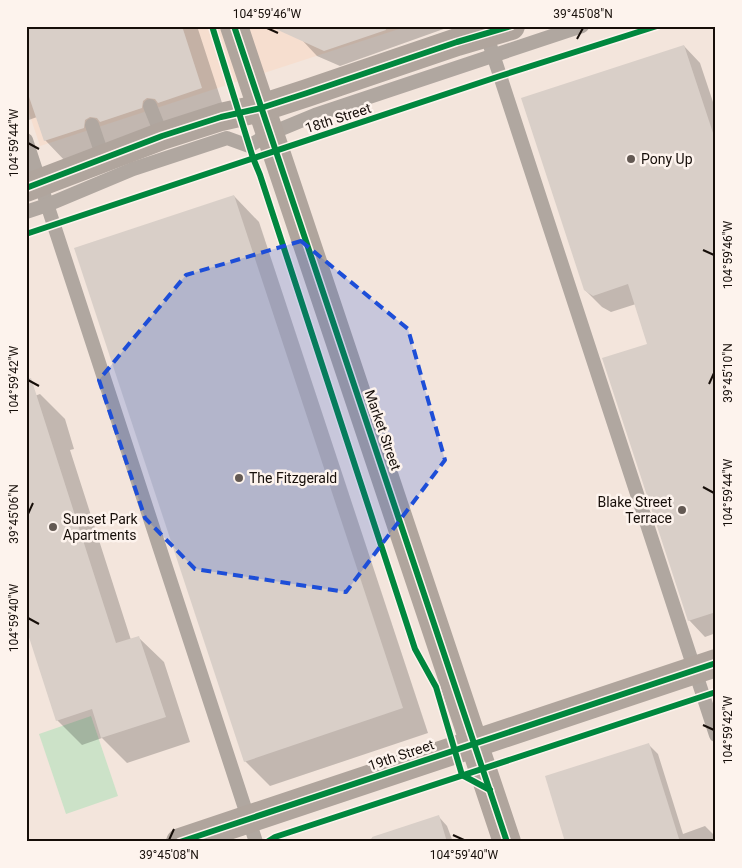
<svg xmlns="http://www.w3.org/2000/svg" width="742" height="868" viewBox="0 0 742 868" font-family="Roboto,sans-serif">
<style>
.built{fill:#f6decf}
.green{fill:#cce2c8}
.shadow{fill:#0003}
.building{fill:#d9cfc8}
.lines{fill:none;stroke-linecap:round;stroke-linejoin:round}
.lane{stroke:#b0a7a0;stroke-width:14}
.secondary{stroke:#b0a59d;stroke-width:28}
.cycleway-casing{stroke:#fdf3ed;stroke-width:9}
.cycleway{stroke:#00873e;stroke-width:6}
.marked{fill:#1d4ed8;fill-opacity:0.2;stroke:#1d4ed8;stroke-width:4;stroke-dasharray:10 6;stroke-linejoin:round}
.ticks{fill:none;stroke:#160e09;stroke-width:2}
.poi-dot{fill:#635953;stroke:#fdf3ed;stroke-width:2}
.labels{text-anchor:middle;stroke-width:5;stroke-linejoin:round;paint-order:stroke}
.street-label{font-size:14px;fill:#160e09;stroke:#fdf3ed}
.poi-label{font-size:14px;fill:#160e09;stroke:#fdf3ed;text-anchor:start}
.neatline{fill:none;stroke:#160e09;stroke-width:2}
.ticks-label{font-size:12px;text-anchor:middle;fill:#160e09}
</style>
<rect width="100%" height="100%" fill="#f3e5dc"/>
<path class="built" d="M26 26H408L40 146 26 104Z"/>
<path class="green" d="M91 716 118 796 66 814 39 734Z"/>
<g class="shadow">
<path d="M26 26H197L225 112 121 141 114 140 68 164 45 140 37 117 26 121Z"/>
<path d="M297 26H452L340 66 317 56 302 40Z"/>
<path d="M684 46 700 63 716 111V633L705 637 689 620 649 345 636 304 611 312 602 307 585 290Z"/>
<path d="M234 196 259 222 428 733 270 786 245 761Z"/>
<path d="M40 394 65 419 74 449 70 450 131 640 139 638 164 662 190 742 127 763 102 738 82 745 57 720 26 399Z"/>
<path d="M649 745 658 754 683 834 705 826 714 835 716 842H566Z"/>
<path d="M439 817 447 826 453 842H361Z"/>
</g>
<g class="building">
<path d="M26 26H182L202 88 158 103 155 99 147 98 143 101 142 108 100 122 97 118 90 117 85 120 84 128 44 141 26 88Z"/>
<path d="M269 26H385L386 30 324 51Z"/>
<path d="M684 45 716 142V612L688 621 602 358 647 344 628 284 593 296 584 290 521 98Z"/>
<path d="M234 195 403 708 244 762 74 248Z"/>
<path d="M31 378 116 643 139 636 166 717 101 738 92 709 56 721 26 628V379Z"/>
<path d="M649 743 680 842H565L545 776Z"/>
<path d="M439 815 447 842H373L372 837Z"/>
</g>
<g class="lines">
<g class="lane">
<path d="M485 30 716 735"/>
<path d="M150 106 162 136"/>
<path d="M92 125 103 157"/>
<path d="M26 140 256 842"/>
<path d="M26 212 47 205 133 169 227 138 249 146 269 134 315 115 582 26"/>
</g>
<g class="secondary">
<path d="M234 26 507 842"/>
<path d="M26 188 162 136 221 117 261 108 307 93 457 42 511 26"/>
<path d="M180 842 716 663"/>
</g>
<defs>
<g id="cycleway">
<path d="M212 26 253 158 260 175 415 649 436 687 462 775 490 790"/>
<path d="M234 26 507 842"/>
<path d="M26 188 162 136 221 117 261 108 307 93 457 42 511 26"/>
<path d="M26 234 500 76 657 26"/>
<path d="M180 842 716 663"/>
<path d="M267 842 275 837 716 692"/>
</g>
</defs>
<use href="#cycleway" class="cycleway-casing"/>
<use href="#cycleway" class="cycleway"/>
</g>
<path class="marked" d="M301 241 408 329 445 460 346 592 195 569 145 518 99 380 186 275Z"/>
<path class="ticks" d="M267 28 278 33M577 39 583 28M28 143 39 149M703 250 714 255M28 380 39 386M709 384 714 373M703 487 714 493M28 514 33 503M28 618 39 624M703 725 714 730M453 835 464 840M169 840 174 829"/>
<g class="poi-dot">
<circle cx="631" cy="159" r="5"/>
<circle cx="239" cy="478" r="5"/>
<circle cx="682" cy="510" r="5"/>
<circle cx="53" cy="527" r="5"/>
</g>
<g class="labels">
<g class="street-label">
<text transform="translate(338 118) rotate(-18)" y="5">18th Street</text>
<text transform="translate(383 430) rotate(71)" y="5">Market Street</text>
<text transform="translate(401 755) rotate(-19)" y="5">19th Street</text>
</g>
<g class="poi-label">
<text x="641" y="164">Pony Up</text>
<text x="249" y="483">The Fitzgerald</text>
<text x="672" y="507" text-anchor="end">Blake Street<tspan x="672" dy="16">Terrace</tspan></text>
<text x="63" y="524">Sunset Park<tspan x="63" dy="16">Apartments</tspan></text>
</g>
</g>
<rect width="742" height="868" fill="none" stroke="#fdf3ed" stroke-width="55"/>
<rect x="28" y="28" width="686" height="812" class="neatline"/>
<g class="ticks-label">
<text x="267" y="18">104°59'46"W</text>
<text x="583" y="18">39°45'08"N</text>
<text transform="translate(14 143) rotate(-90)" y="4">104°59'44"W</text>
<text transform="translate(728 255) rotate(-90)" y="4">104°59'46"W</text>
<text transform="translate(728 373) rotate(-90)" y="4">39°45'10"N</text>
<text transform="translate(14 380) rotate(-90)" y="4">104°59'42"W</text>
<text transform="translate(728 493) rotate(-90)" y="4">104°59'44"W</text>
<text transform="translate(14 514) rotate(-90)" y="4">39°45'06"N</text>
<text transform="translate(14 618) rotate(-90)" y="4">104°59'40"W</text>
<text transform="translate(728 730) rotate(-90)" y="4">104°59'42"W</text>
<text x="169" y="859">39°45'08"N</text>
<text x="464" y="859">104°59'40"W</text>
</g>
</svg>
